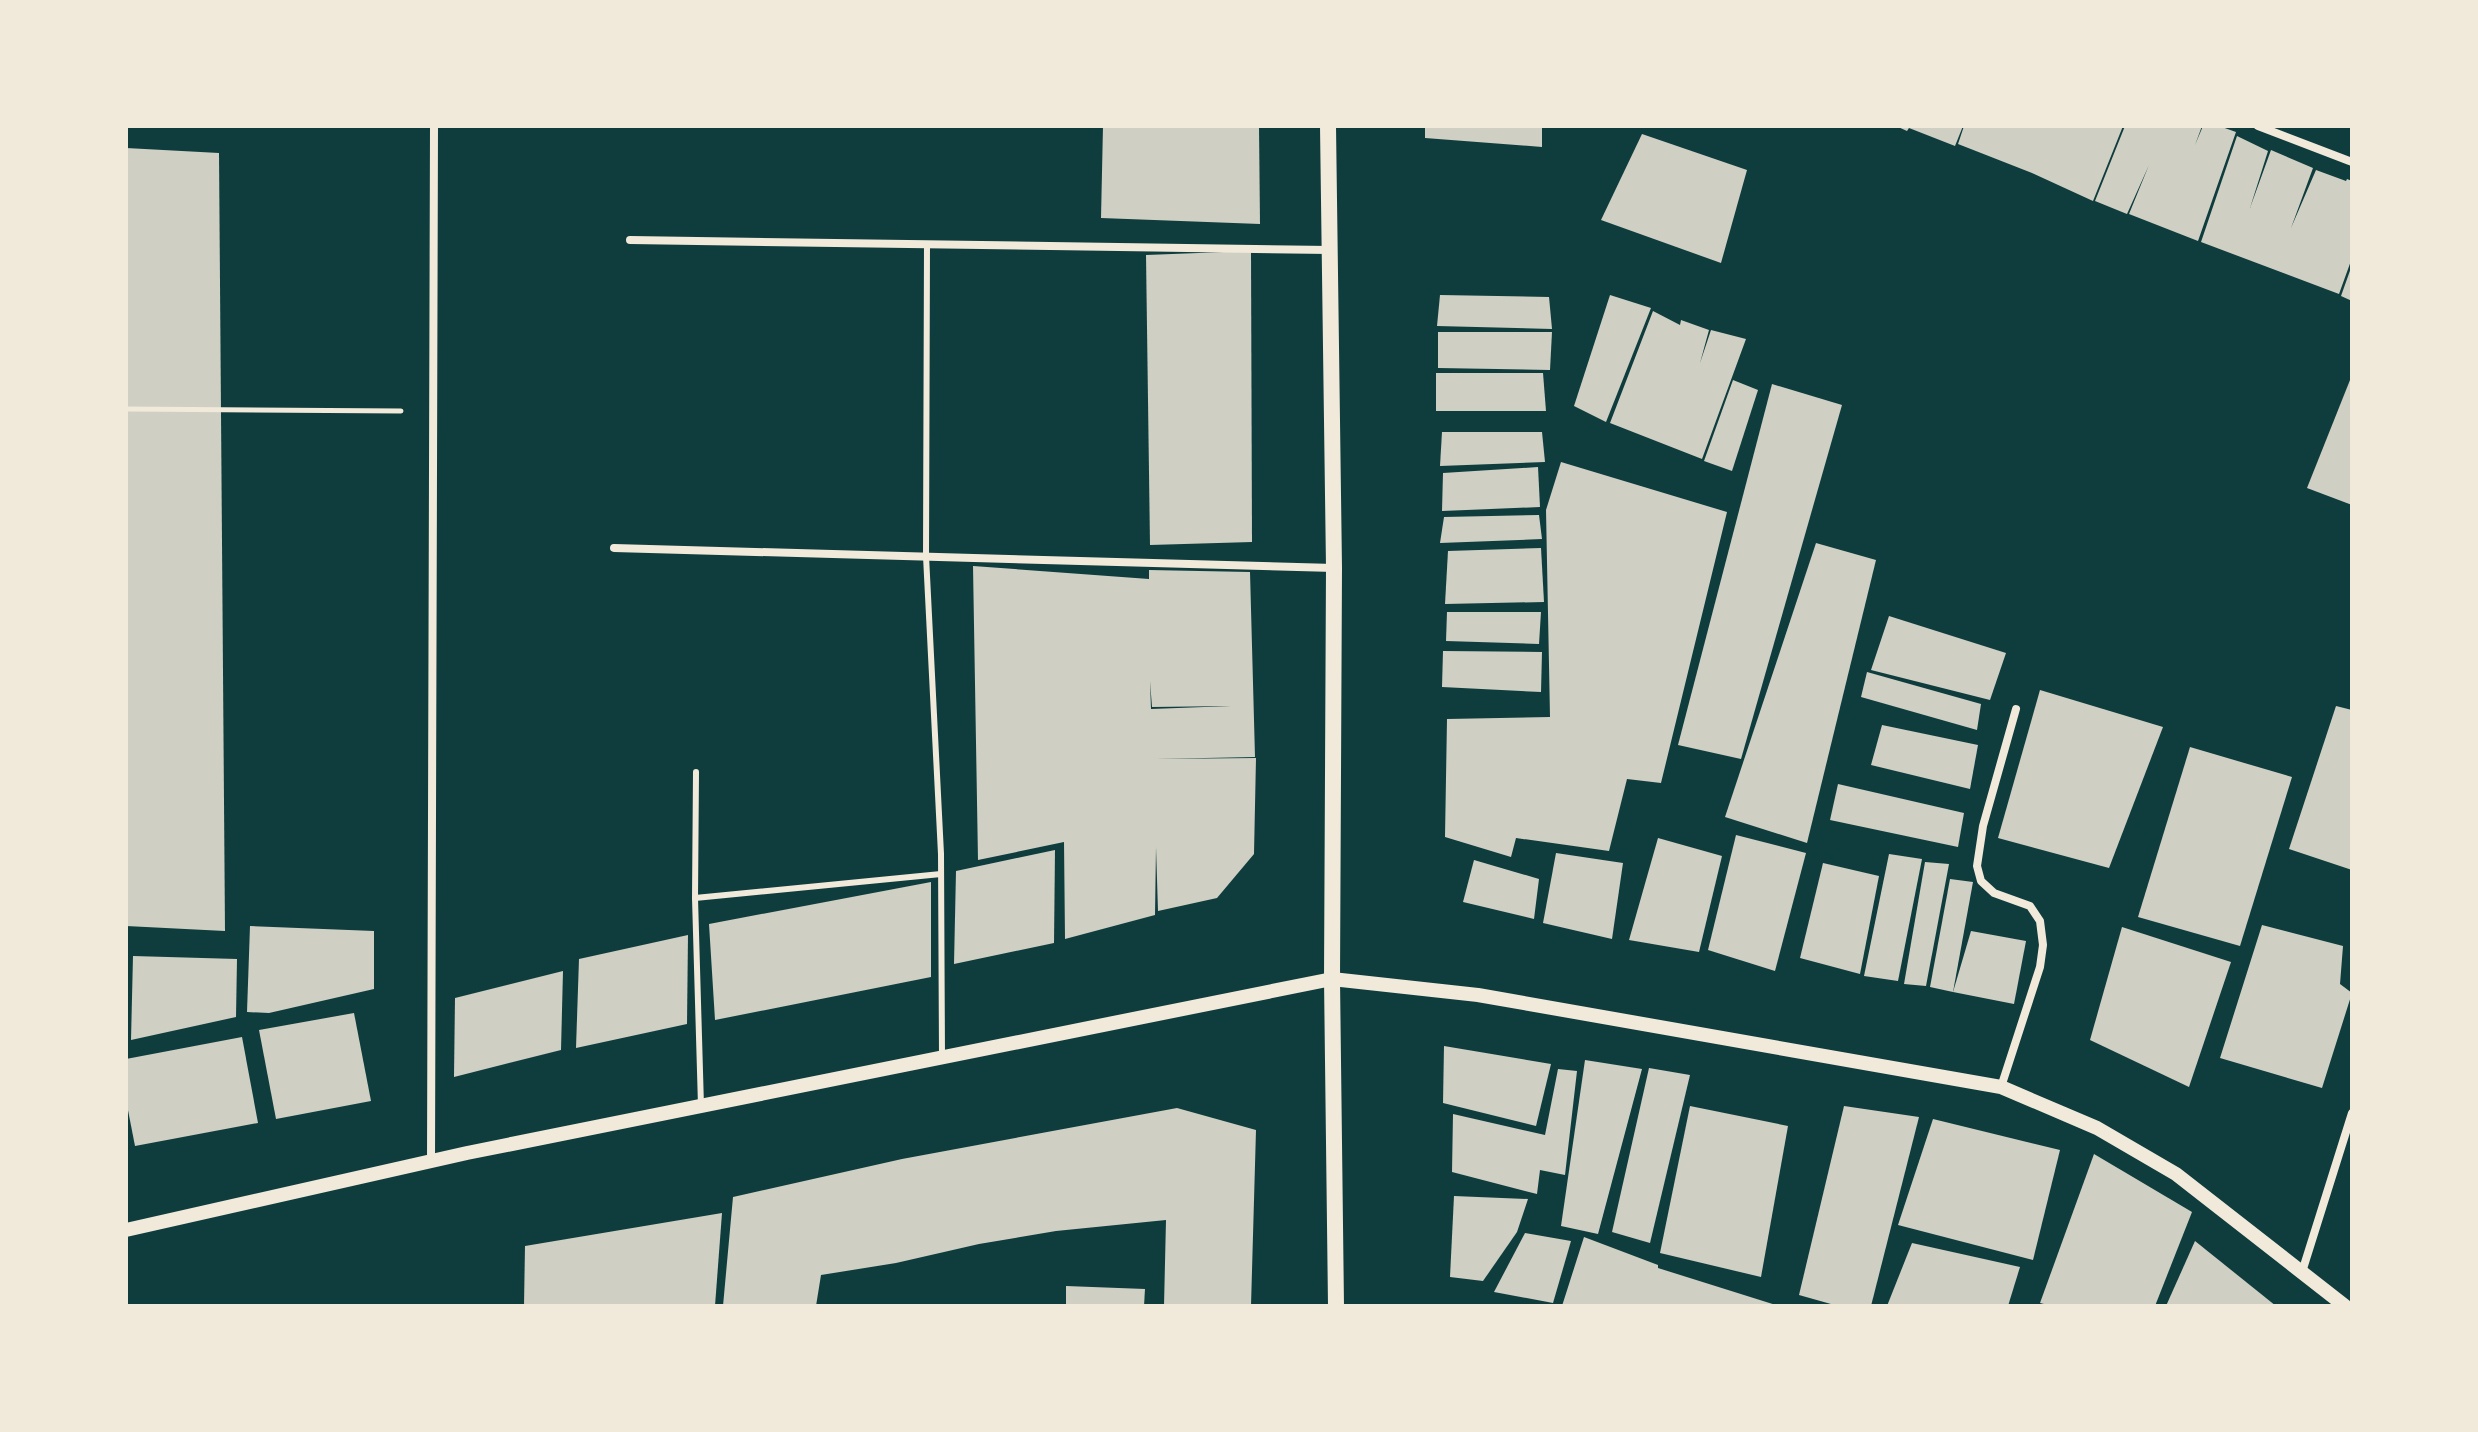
<svg xmlns="http://www.w3.org/2000/svg" width="2478" height="1432" viewBox="0 0 2478 1432" font-family="'Exo 2',sans-serif">
<style>
.building{fill:#cfcfc3;fill-rule:evenodd}
.lines{fill:none;stroke-linecap:round;stroke-linejoin:round}
.path{stroke:#f1e9da;stroke-width:5}
.service{stroke:#f1e9da;stroke-width:6}
.minor{stroke:#f1e9da;stroke-width:8}
.tertiary{stroke:#f1e9da;stroke-width:14}
.secondary{stroke:#f1e9da;stroke-width:16}
</style>
<rect width="100%" height="100%" fill="#0f3d3e"/>
<g class="building">
<path d="M1103 126H1259L1260 224 1101 218Z"/>
<path d="M1425 126H1542V147L1425 138Z"/>
<path d="M1896 126H1963L1955 146 1909 128 1907 131Z"/>
<path d="M1964 126H2123L2093 201 2032 173 1958 144Z"/>
<path d="M2125 126H2202L2195 145 2203 126H2219L2236 132 2198 241 2129 214 2149 165 2127 214 2095 201Z"/>
<path d="M1642 134 1747 170 1721 263 1601 220Z"/>
<path d="M2237 136 2268 151 2250 208 2271 150 2313 168 2291 228 2316 170 2346 181 2347 179 2352 181V258L2339 294 2201 242Z"/>
<path d="M126 148 219 153 225 931 126 926Z"/>
<path d="M1251 251 1252 542 1150 545 1146 255Z"/>
<path d="M2352 265V301L2341 296Z"/>
<path d="M1440 295 1549 297 1552 329 1437 326Z"/>
<path d="M1610 295 1651 308 1606 422 1574 406Z"/>
<path d="M1653 311 1680 325 1681 320 1709 330 1700 363 1711 330 1746 339 1702 459 1610 423Z"/>
<path d="M1438 332H1552L1550 370 1438 368Z"/>
<path d="M1436 373H1543L1546 411H1436Z"/>
<path d="M2352 375V505L2307 488Z"/>
<path d="M1733 380 1758 390 1732 471 1704 461Z"/>
<path d="M1772 384 1842 405 1741 759 1678 745Z"/>
<path d="M1442 432H1542L1545 462 1440 466Z"/>
<path d="M1561 462 1727 512 1661 783 1627 779 1609 851 1516 838 1511 857 1445 837 1447 719 1550 717 1546 510Z"/>
<path d="M1538 467 1540 507 1442 511 1443 473Z"/>
<path d="M1539 515 1542 539 1440 543 1444 517Z"/>
<path d="M1816 543 1876 560 1807 843 1725 817Z"/>
<path d="M1541 548 1544 602 1445 604 1448 551Z"/>
<path d="M973 566 1149 579V570L1250 572 1255 757 1155 759 1256 758 1254 854 1217 898 1158 911 1156 847 1155 915 1065 939 1064 842 978 860ZM1150 681 1152 707 1231 706 1151 709Z"/>
<path d="M1447 612H1541L1539 644 1446 641Z"/>
<path d="M1889 616 2006 653 1990 700 1871 670Z"/>
<path d="M1443 651 1542 652 1541 692 1442 687Z"/>
<path d="M1867 672 1981 704 1977 730 1861 697Z"/>
<path d="M2040 690 2163 727 2109 868 1998 838Z"/>
<path d="M2336 706 2352 710V870L2289 849Z"/>
<path d="M1882 725 1978 745 1970 789 1871 765Z"/>
<path d="M2190 747 2292 777 2240 946 2138 917Z"/>
<path d="M1838 784 1964 813 1958 847 1830 820Z"/>
<path d="M1736 835 1806 853 1775 971 1708 950Z"/>
<path d="M1658 838 1722 856 1699 952 1629 940Z"/>
<path d="M1055 850 1054 943 954 964 956 871Z"/>
<path d="M1556 853 1623 863 1612 939 1543 923Z"/>
<path d="M1889 854 1922 859 1898 981 1864 976Z"/>
<path d="M1474 860 1539 879 1534 919 1463 902Z"/>
<path d="M1925 862 1949 864 1926 986 1904 984Z"/>
<path d="M1823 863 1879 876 1860 974 1800 958Z"/>
<path d="M1950 879 1973 882 1953 992 1930 987Z"/>
<path d="M931 882V977L715 1020 709 924Z"/>
<path d="M2262 925 2343 946 2340 984 2352 993 2322 1088 2220 1058Z"/>
<path d="M250 926 374 931V989L269 1013 247 1012Z"/>
<path d="M2122 927 2231 962 2189 1087 2090 1040Z"/>
<path d="M1971 931 2026 941 2014 1004 1953 992Z"/>
<path d="M688 935 687 1024 576 1048 579 959Z"/>
<path d="M133 956 237 959 236 1017 131 1040Z"/>
<path d="M563 971 561 1050 454 1077 455 998Z"/>
<path d="M354 1013 371 1101 276 1119 259 1030Z"/>
<path d="M242 1037 258 1123 135 1146 126 1100V1059Z"/>
<path d="M1444 1046 1551 1064 1536 1126 1443 1103Z"/>
<path d="M1585 1060 1642 1069 1598 1234 1561 1226Z"/>
<path d="M1649 1068 1690 1075 1650 1243 1612 1232Z"/>
<path d="M1558 1069 1577 1071 1565 1175 1540 1170 1537 1194 1452 1172 1453 1114 1545 1135Z"/>
<path d="M1690 1106 1788 1126 1761 1277 1660 1253Z"/>
<path d="M1844 1106 1919 1117 1871 1306H1838L1799 1295Z"/>
<path d="M1177 1108 1256 1130 1251 1306H1164L1166 1220 1056 1231 979 1244 896 1263 821 1275 816 1306H723L733 1197 902 1159Z"/>
<path d="M1933 1119 2060 1150 2033 1260 1898 1225Z"/>
<path d="M2094 1154 2192 1212 2155 1306H2052L2040 1303Z"/>
<path d="M1454 1196 1528 1199 1517 1232 1483 1281 1450 1277Z"/>
<path d="M722 1213 715 1306H524L525 1246Z"/>
<path d="M1525 1233 1571 1241 1553 1303 1494 1292Z"/>
<path d="M1584 1237 1658 1265V1268L1779 1306H1562Z"/>
<path d="M2195 1241 2276 1306H2166Z"/>
<path d="M1912 1243 2020 1267 2008 1306H1887Z"/>
<path d="M1066 1286 1145 1289 1144 1306H1066Z"/>
</g>
<g class="lines">
<path class="path" d="M126 409 401 411"/>
<g class="service">
<path d="M927 245 926 556 941 854 942 1057"/>
<path d="M695 898 696 772"/>
<path d="M701 1106 695 898 941 874"/>
</g>
<g class="minor">
<path d="M2258 126 2352 162"/>
<path d="M630 240 1330 250"/>
<path d="M614 548 1334 568"/>
<path d="M2001 1087 2040 967 2043 945 2040 921 2030 906 1994 893 1981 881 1977 866 1983 826 2016 709"/>
<path d="M431 1161 434 126"/>
<path d="M2302 1272 2352 1113"/>
</g>
<path class="tertiary" d="M126 1230 467 1153 1332 979 1478 995 2001 1087 2097 1128 2176 1174 2345 1306"/>
<path class="secondary" d="M1328 126 1334 568 1332 979 1336 1306"/>
</g>
<rect width="2478" height="1432" fill="none" stroke="#f1e9da" stroke-width="256"/>
</svg>
